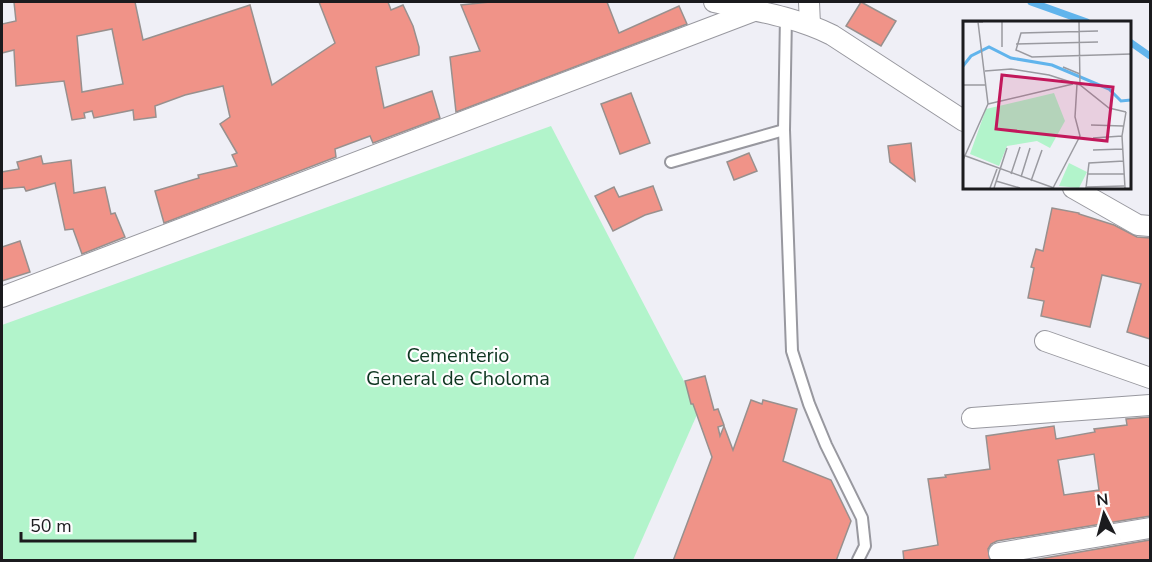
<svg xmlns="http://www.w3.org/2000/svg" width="1152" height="562" viewBox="0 0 1152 562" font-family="'Nunito Sans',sans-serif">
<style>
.green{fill:#b2f4cb}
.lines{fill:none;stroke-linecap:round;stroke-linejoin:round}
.stream{stroke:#61b4ec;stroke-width:7}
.building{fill:#f09388;stroke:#98908e;stroke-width:1.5;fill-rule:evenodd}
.lane-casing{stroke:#98989f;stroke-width:14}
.street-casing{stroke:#98989f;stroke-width:22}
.lane{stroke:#fff;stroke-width:10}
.street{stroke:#fff;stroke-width:20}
.labels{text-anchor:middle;stroke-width:4.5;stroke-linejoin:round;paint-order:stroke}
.park-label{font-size:20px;fill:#0f3621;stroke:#fdfdfe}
.inset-river{fill:none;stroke:#61b4ec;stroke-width:3}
.inset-road{fill:none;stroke:#9a9aa0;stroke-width:1.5}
.view{fill:#c2185b;fill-opacity:0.15;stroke:#c2185b;stroke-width:3}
.inset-edge{fill:none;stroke:#1b1b1e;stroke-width:3}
</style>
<rect width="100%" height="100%" fill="#efeff6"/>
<path class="green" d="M551 126 699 410 633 560H2V325Z"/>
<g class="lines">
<g class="stream">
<path d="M1031 2 1087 22"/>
<path d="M1130 42 1150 56"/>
</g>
</g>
<g class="building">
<path d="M14 2H135L143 40 250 5 272 85 335 43 319 2H388L391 10 403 5 413 26 419 47V55L376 67 384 108 432 91 440 118 373 143 370 136 335 149 336 157 164 223 155 191 199 178 198 175 237 166 232 155 237 153 220 124 230 117 223 86 185 95 155 106 156 117 134 120 133 110 94 118 92 111 84 113 85 118 72 120 64 81 16 86 14 50 2 53V24L16 21ZM112 29 123 84 82 92 77 36Z"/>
<path d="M490 2H607L619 33 679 6 687 24 456 112 450 57 480 51 461 5Z"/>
<path d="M861 2 896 21 881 46 846 26Z"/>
<path d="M631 93 650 143 620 154 601 104Z"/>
<path d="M911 143 915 181 890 162 888 146Z"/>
<path d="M749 153 757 171 734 180 727 162Z"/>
<path d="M41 156 43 164 71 160 74 193 105 187 111 214 115 213 125 237 82 254 73 229 65 230 55 183 26 191 24 187 2 189V172L19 169 17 162Z"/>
<path d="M653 186 662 210 645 215 613 231 595 196 614 187 619 197Z"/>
<path d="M1052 208 1079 213V214L1114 225 1137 237 1150 238V339L1127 332 1141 284 1102 275 1090 327 1041 316 1044 301 1028 298 1034 268 1031 267 1036 249 1043 251Z"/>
<path d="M20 241 30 272 2 281V247Z"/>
<path d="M705 376 714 410 718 409 724 425 718 427 720 436 724 426 733 450 751 400 762 404 763 400 797 409 783 461 831 480 851 521 836 561H673L712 457 693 404H691L685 381Z"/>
<path d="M1150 417V516L997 541 991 544 988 549 990 561H904L903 551 938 545 928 479 946 477 945 475 990 469 986 436 1054 426 1056 439 1095 432 1094 429 1127 425 1126 419ZM1094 454 1099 490 1064 495 1058 460Z"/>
<path d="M1150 540V561H1027Z"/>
</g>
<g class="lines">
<defs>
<g id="lane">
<path d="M786 16 784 130 792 351 809 404 826 445 862 518 865 546 858 560"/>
<path d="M671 162 784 130"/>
</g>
<g id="street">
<path d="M714 2C755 11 793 16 832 35L964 121"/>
<path d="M809 2 810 25"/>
<path d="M1073 188 1138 225 1150 226"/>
<path d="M2 297 754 11"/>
<path d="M1045 341 1150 378"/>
<path d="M972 418 1150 405"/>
<path d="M999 553 1150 528"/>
</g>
</defs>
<use href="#lane" class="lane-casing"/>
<use href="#street" class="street-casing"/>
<use href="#lane" class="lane"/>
<use href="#street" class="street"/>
</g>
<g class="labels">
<g class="park-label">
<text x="458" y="362">Cementerio<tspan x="458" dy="23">General de Choloma</tspan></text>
</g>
</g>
<g transform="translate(963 21)">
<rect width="168" height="168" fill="#efeff6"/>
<path d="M91 72 102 100 87 127 74 120 44 125 36 145 7 133 23 88ZM106 142 124 151 116 167 96 165Z" fill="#b2f4cb"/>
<path class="inset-river" d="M0 45 8 35 26 26 48 37 89 44 146 68 158 80 168 79"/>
<path class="inset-road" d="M0 1H20M116 1 117 64M135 10 58 12 53 29 69 36 168 33M53 23 135 21M39 26V1M100 46 117 53M22 50 48 48 86 54 117 64 146 87 163 91M0 64H22M25 83 110 63M128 104 160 105M130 117 159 115M130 129 160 128M0 134 91 167M0 139 25 83 15 1M48 153 57 126M125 153H161M58 156 67 127M33 160 57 167M68 160 79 129M124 166 161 165M27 167 34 148M31 167 44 127M90 167 117 115 112 96 114 63M123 167 126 142 161 140M162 167 159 115 163 91"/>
<path class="view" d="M39 54 150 66 144 120 33 108Z"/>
<rect width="168" height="168" class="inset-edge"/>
</g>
<rect width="1152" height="562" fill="none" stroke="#1b1b1e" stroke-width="6"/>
<g transform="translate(1104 514) rotate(354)" stroke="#fdfdfe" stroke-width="4.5" paint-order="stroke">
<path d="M0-4.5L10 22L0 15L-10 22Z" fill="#1b1b1e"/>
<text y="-9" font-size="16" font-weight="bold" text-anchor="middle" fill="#1b1b1e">N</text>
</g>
<path d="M21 532v9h174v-9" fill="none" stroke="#1b1b1e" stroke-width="3"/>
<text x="30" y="532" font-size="18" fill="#1b1b1e" stroke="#fdfdfe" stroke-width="4.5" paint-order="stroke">50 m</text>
</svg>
